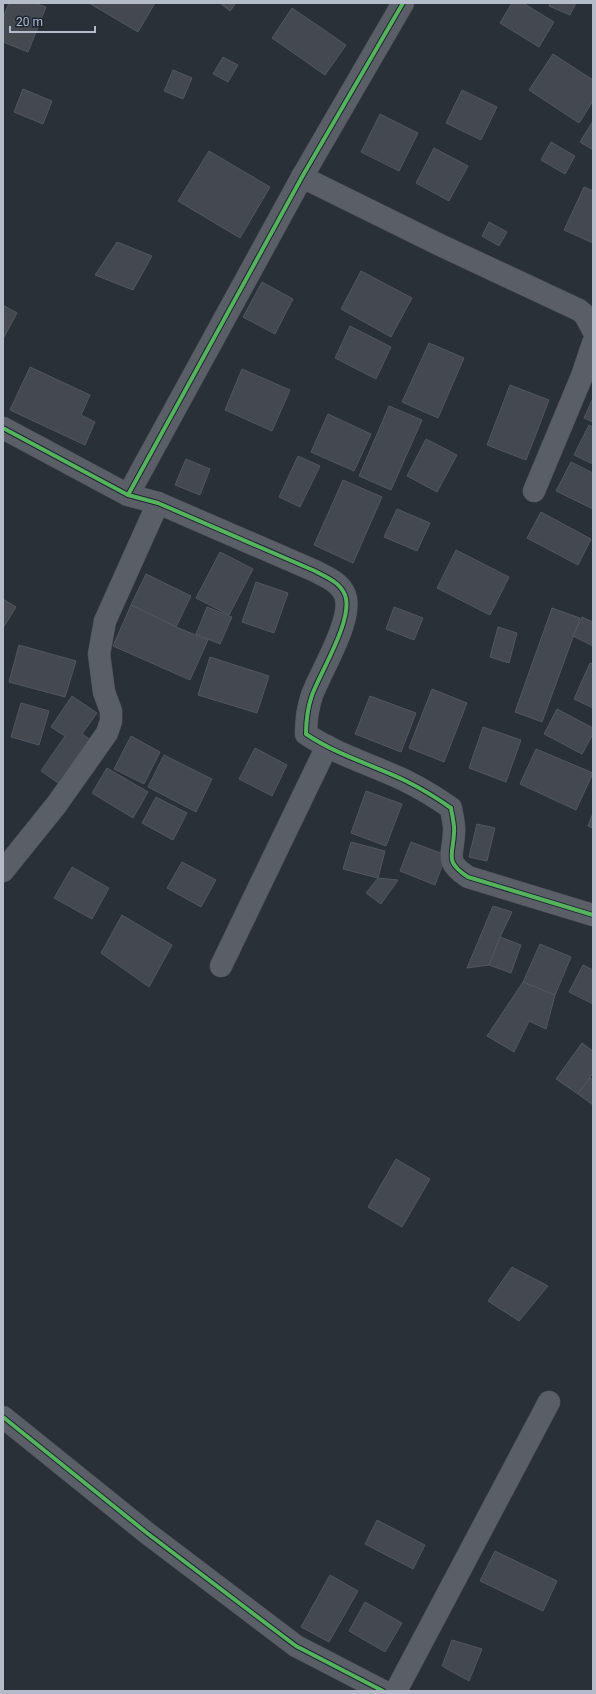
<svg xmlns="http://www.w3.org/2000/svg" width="596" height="1694" viewBox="0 0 596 1694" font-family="Roboto,sans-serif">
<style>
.building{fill:#444950;stroke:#52575f}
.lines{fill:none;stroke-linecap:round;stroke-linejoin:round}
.street-casing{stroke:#484c53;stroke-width:23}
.street{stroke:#5a5e66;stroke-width:22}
.cycleway-casing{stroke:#1d2633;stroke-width:6}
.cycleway{stroke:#56b35d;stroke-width:4}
</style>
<rect width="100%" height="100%" fill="#2a3038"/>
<g class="building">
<path d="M9 3H35L46 7 28 52 3 42V18Z"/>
<path d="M89 3H155L138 32Z"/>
<path d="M220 3H236L230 11Z"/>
<path d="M512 3H523L554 22 539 47 500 23Z"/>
<path d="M550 3H576L570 15 549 6Z"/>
<path d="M292 8 346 45 325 75 272 38Z"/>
<path d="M553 54 593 80V101L579 123 529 90Z"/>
<path d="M223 57 238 65 228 82 213 74Z"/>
<path d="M173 70 192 78 183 99 164 91Z"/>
<path d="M23 89 52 101 43 124 14 112Z"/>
<path d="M462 90 497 107 481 140 446 123Z"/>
<path d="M380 114 418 133 399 171 361 152Z"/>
<path d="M593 121V150L580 142Z"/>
<path d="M551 142 575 156 565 174 541 160Z"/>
<path d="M434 148 468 166 449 201 416 183Z"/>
<path d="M209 151 270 187 240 238 178 201Z"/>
<path d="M584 187 593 191V243L564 230Z"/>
<path d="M489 222 507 232 499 246 482 236Z"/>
<path d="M117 242 152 256 133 290 95 275Z"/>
<path d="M361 271 412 298 391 337 341 309Z"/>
<path d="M262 282 293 299 275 334 243 317Z"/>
<path d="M3 305 17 313 3 339Z"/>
<path d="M350 326 391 347 376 379 335 358Z"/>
<path d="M429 343 464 358 438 418 402 402Z"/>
<path d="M30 367 90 395 81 415 95 422 85 445 10 410Z"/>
<path d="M242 369 290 390 272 431 225 410Z"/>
<path d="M510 385 549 400 526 460 487 445Z"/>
<path d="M593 398V422L584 418Z"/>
<path d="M389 406 422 420 391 490 359 476Z"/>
<path d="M328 414 371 434 354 471 311 452Z"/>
<path d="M589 425 593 427V464L574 455Z"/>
<path d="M426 439 457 455 437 492 407 476Z"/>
<path d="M298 456 320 466 300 507 279 497Z"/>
<path d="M186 459 210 469 200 495 175 485Z"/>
<path d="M571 462 593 473V509L556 491Z"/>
<path d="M343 480 382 497 353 563 314 545Z"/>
<path d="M397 509 430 523 417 551 384 537Z"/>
<path d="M541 512 591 539 578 565 527 538Z"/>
<path d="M456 550 509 577 490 615 437 588Z"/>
<path d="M220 552 253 569 229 615 196 598Z"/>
<path d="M146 574 191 596 176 627 131 605Z"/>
<path d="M256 582 288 593 274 633 242 622Z"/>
<path d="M3 599 16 607 3 628Z"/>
<path d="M131 605 176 627 208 640 190 680 113 646Z"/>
<path d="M207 607 232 617 220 644 196 634Z"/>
<path d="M394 607 423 618 414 640 386 629Z"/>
<path d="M552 608 580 618 542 722 515 712Z"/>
<path d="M582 617 593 622V646L573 636Z"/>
<path d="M498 627 517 633 509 663 490 657Z"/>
<path d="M19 645 76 661 65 697 9 682Z"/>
<path d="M210 657 269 676 257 713 198 695Z"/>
<path d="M590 663 593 664V708L574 699Z"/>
<path d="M432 689 467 703 444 762 409 748Z"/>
<path d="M72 696 97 713 82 734 91 740 61 785 41 771 65 736 51 727Z"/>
<path d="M370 696 416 713 401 752 355 734Z"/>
<path d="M21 703 49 711 39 745 11 737Z"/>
<path d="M557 709 593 728V734L582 754 544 734Z"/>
<path d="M483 727 521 740 506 782 469 768Z"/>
<path d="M131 736 160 752 144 784 114 769Z"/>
<path d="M255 748 287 765 272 796 239 779Z"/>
<path d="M536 749 593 773 576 810 520 784Z"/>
<path d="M164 755 212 779 196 812 148 787Z"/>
<path d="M107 768 148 792 133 818 92 793Z"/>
<path d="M366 791 402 804 386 846 351 833Z"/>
<path d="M156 797 187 813 173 840 142 823Z"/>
<path d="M593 813V828L588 826Z"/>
<path d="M477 824 495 828 487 861 469 857Z"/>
<path d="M351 842 385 851 378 878 343 869Z"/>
<path d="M411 842 446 855 435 885 400 871Z"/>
<path d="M182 862 216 880 201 907 167 888Z"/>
<path d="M72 867 109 888 92 919 54 898Z"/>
<path d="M378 878 398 880 381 904 366 893Z"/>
<path d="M493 906 512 912 500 937 489 965 467 968Z"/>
<path d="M122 915 172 945 149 987 101 953Z"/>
<path d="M500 937 521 945 511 973 489 965Z"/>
<path d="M540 944 571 957 555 995 523 982Z"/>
<path d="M583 965 593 970V1004L569 992Z"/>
<path d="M523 982 555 995 546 1029 529 1021 514 1052 487 1036Z"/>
<path d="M582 1043 593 1051V1073L578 1094 556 1079Z"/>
<path d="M590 1078 593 1080V1105L578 1094Z"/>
<path d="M396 1159 430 1179 402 1227 368 1207Z"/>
<path d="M512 1267 548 1286 519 1321 488 1301Z"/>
<path d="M377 1520 425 1545 413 1569 365 1544Z"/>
<path d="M495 1551 557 1581 543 1611 480 1581Z"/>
<path d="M330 1575 358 1591 329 1642 301 1627Z"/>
<path d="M365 1602 402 1623 385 1652 349 1631Z"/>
<path d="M452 1640 482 1649 469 1681 442 1666Z"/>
</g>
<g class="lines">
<defs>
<g id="street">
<path d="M302 177 440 245 579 310 585 315 593 330"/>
<path d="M3 428 128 495 158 503 315 571C326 577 340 582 345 595 354 618 321 671 312 695 308 707 306 721 306 734 337 755 373 765 406 781 422 789 437 798 451 808 452 816 455 825 454 833 453 856 444 861 468 877L593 915"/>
<path d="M534 491 582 376 593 343"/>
<path d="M128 495 302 177 403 3"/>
<path d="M3 871 57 804 107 733 111 721V711L104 692 99 654 105 621 158 503"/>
<path d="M221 966 327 746"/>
<path d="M3 1417 147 1533 296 1646 383 1691"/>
<path d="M396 1691 549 1402"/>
</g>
</defs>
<use href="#street" class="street-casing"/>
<use href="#street" class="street"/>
<defs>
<g id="cycleway">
<path d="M3 428 128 495 158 503 315 571C326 577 340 582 345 595 354 618 321 671 312 695 308 707 306 721 306 734 337 755 373 765 406 781 422 789 437 798 451 808 452 816 455 825 454 833 453 856 444 861 468 877L593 915"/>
<path d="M128 495 302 177 403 3"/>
<path d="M3 1417 147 1533 296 1646 383 1691"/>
</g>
</defs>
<use href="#cycleway" class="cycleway-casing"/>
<use href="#cycleway" class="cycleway"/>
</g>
<rect width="596" height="1694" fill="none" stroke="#b4bcc9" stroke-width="8"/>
<path d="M10 26v6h85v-6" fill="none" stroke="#b4bcc9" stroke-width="2"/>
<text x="16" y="26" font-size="12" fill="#b4bcc9" stroke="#1d2633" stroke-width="3" paint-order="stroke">20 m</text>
</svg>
